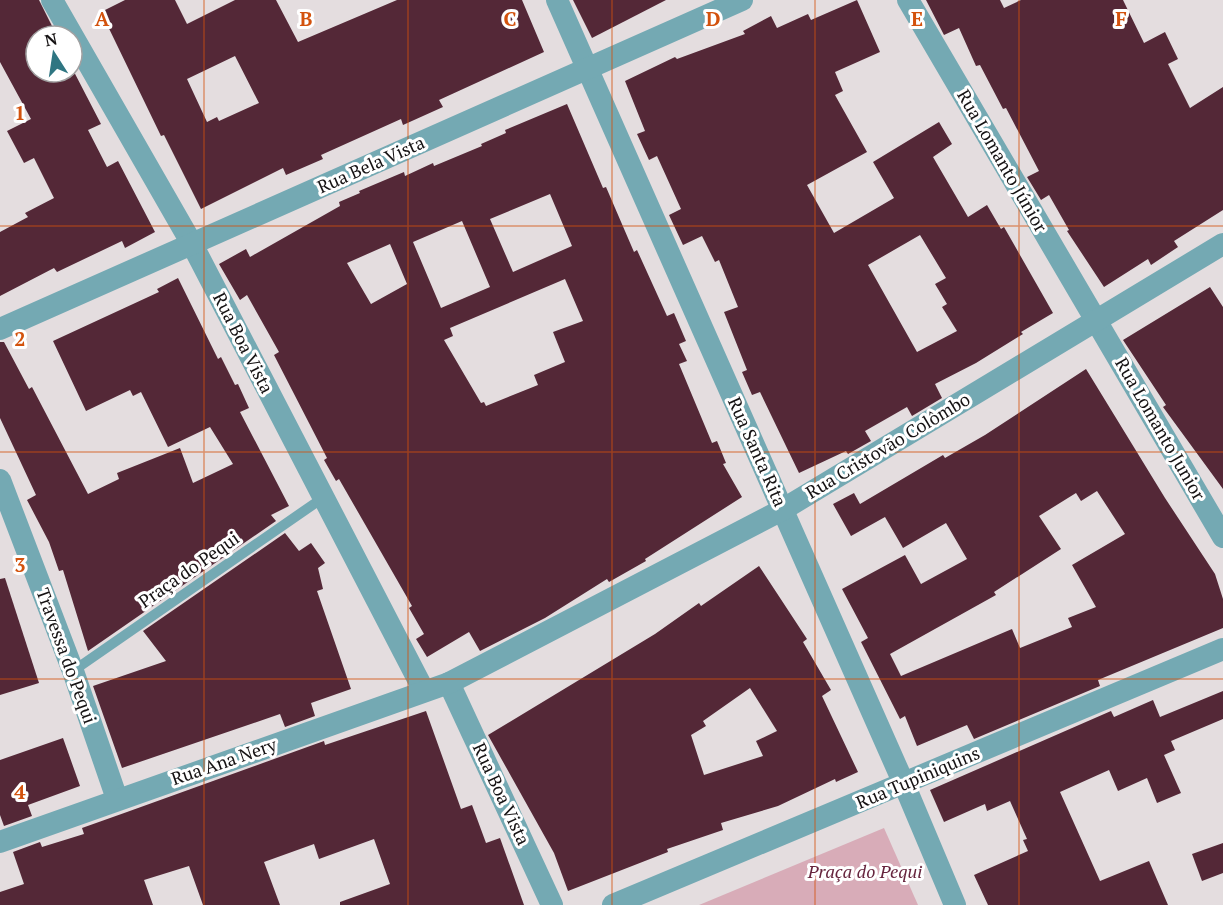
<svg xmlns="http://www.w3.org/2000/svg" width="1223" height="905" viewBox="0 0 1223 905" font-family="'PT Serif',serif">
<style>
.green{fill:#d8acb8}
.building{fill:#542837;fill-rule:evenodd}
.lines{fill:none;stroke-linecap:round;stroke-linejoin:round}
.service{stroke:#74a9b3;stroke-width:10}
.minor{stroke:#74a9b3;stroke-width:22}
.grid{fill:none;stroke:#d3520d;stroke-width:1.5;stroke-opacity:0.55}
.labels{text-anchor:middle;stroke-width:6;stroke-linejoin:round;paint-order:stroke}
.street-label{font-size:18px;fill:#151213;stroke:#fff}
.park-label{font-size:18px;font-style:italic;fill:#66243d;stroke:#fff}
.grid-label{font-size:20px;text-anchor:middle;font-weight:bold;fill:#d3520d;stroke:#fff;stroke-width:6;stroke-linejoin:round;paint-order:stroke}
</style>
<rect width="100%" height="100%" fill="#e4dddf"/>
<path class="green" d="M884 828 918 905H699Z"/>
<g class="building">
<path d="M0 0H39L57 36H36V72H72V68L101 124 88 130 107 167 118 161 155 232 125 248 122 241 57 272 54 268 0 296V232L28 217 25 213 54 198 34 158 24 163 7 131 31 119 0 62Z"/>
<path d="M125 0H175L187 24 235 0H276L298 42 397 0H522L544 52 439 100 443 107 403 125 401 119 321 155 323 159 286 175 283 168 201 209 164 135 161 136 101 12ZM235 56 259 103 219 121 217 117 207 122 187 79Z"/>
<path d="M573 0H666L592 38Z"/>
<path d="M857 0 880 52 835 72 843 91 835 95 867 152 807 185 834 233 894 198 873 162 939 122 952 144 933 157 968 217 987 205 1001 229 1004 227 1053 313 1021 332 1023 334 976 363 935 384 942 398 912 416 907 407 865 431 871 441 848 454 846 451 799 473 760 392 752 395 742 372 747 370 724 312 738 307 719 260 715 262 702 236 683 245 669 215 681 209 657 156 649 160 637 134 645 131 625 81 675 57 677 59 745 34 743 31 771 16 777 28 808 14 811 20ZM920 235 946 278 935 284 947 304 942 307 957 331 917 352 868 265Z"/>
<path d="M926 0H1000L1004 8 1021 0H1123L1144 43 1165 32 1178 59 1168 64 1190 108 1223 87V210L1174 241 1178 247 1151 265 1148 259 1104 287 1067 231 1069 230 1049 195 1041 200 1027 177 1039 171 1006 108 1003 109 980 65 976 66 959 28 944 35Z"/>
<path d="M567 104 603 188 606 187 634 252 637 250 667 316 674 313 686 341 679 344 687 361 679 364 712 443 717 441 726 463 723 464 742 497 645 559 646 561 609 582 607 579 545 618 480 651 469 632 427 657 416 639 424 634 409 608 412 606 339 479 336 481 324 460 327 458 274 355 279 352 247 295 240 300 219 264 246 249 250 257 340 206 339 202 360 193 359 191 404 172 405 176 433 163 434 166 482 146 481 144 506 133 505 130ZM550 194 572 246 513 272 490 219ZM462 221 490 287 441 308 413 242ZM390 244 407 284 371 304 347 263ZM565 279 583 321 553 332 565 362 534 375 538 385 486 406 484 402 481 403 444 340 453 336 450 328Z"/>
<path d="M178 278 218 359 221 357 235 385 238 384 249 408 240 412 289 506 271 515 276 521 88 651 63 570 59 571 49 542 27 500 36 495 0 418V342H4L29 389 32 387 88 494 119 479 117 473 180 448 193 483 233 464 210 427 168 447 141 392 133 396 130 390 86 411 53 341 159 292 157 289Z"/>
<path d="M1210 287 1223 307V489L1163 407 1166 405 1123 340Z"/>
<path d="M1086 369 1165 498 1215 574 1223 599V628L1098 680 1100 686 974 739 967 725 917 746 905 716 900 719 861 642 868 638 842 589 905 555 921 584 967 559 946 523 903 548 885 517 851 536 833 504 854 493 860 504 943 455 945 458 985 435ZM1097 491 1125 534 1072 565 1096 607 1068 618 1072 627 1020 648 1012 629 901 676 890 654 996 595 994 592 1061 549 1039 516 1076 493 1081 501Z"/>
<path d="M285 533 299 551 311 543 325 563 318 568 323 589 317 591 351 689 311 703 315 716 285 727 280 714 122 768 93 686 166 661 143 631Z"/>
<path d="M759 566 807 639 803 642 831 690 822 696 858 772 836 782 835 779 778 806 721 823 723 830 667 849 668 852 568 891 554 853 488 735 655 634 699 603 701 606ZM750 688 777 731 756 741 763 756 704 775 691 735 706 726 703 721Z"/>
<path d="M5 578 39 683 0 695V579Z"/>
<path d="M1223 691V719L1171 741 1175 750 1164 755 1181 793 1157 803 1147 778 1118 791 1109 770 1060 792 1100 881 1149 861 1168 905H988L974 875 1028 851 1023 840 1027 839 1010 801 987 811 985 804 944 822 930 790 1111 711 1114 717 1153 700 1160 717Z"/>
<path d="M426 711 461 809 472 805 486 843 500 838 524 905H340V902L390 884 374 839 319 859 314 844 264 862 280 905H203L189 866 144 880 153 905H0V892L24 884 13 852 40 842 42 847 84 834 82 828 127 812 324 741 325 745Z"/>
<path d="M63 738 80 786 28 805 32 816 4 826 0 815V760Z"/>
<path d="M1223 843V873L1202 881 1192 854Z"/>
</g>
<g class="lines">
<path class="service" d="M73 671 324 497"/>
<g class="minor">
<path d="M52 0 192 244 424 691"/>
<path d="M557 0 904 784 955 905"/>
<path d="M908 0 1223 537"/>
<path d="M0 329 742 0"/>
<path d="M0 480 73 671 117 799"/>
<path d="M449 683 552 905"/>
<path d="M0 842 449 683 782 510 1223 244"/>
<path d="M613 905 1223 649"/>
</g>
</g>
<path class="grid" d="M204 0V905M408 0V905M612 0V905M815 0V905M1019 0V905M0 226H1223M0 452H1223M0 679H1223"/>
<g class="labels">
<g class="street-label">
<text transform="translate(1002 161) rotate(60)" y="6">Rua Lomanto Júnior</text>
<text transform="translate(371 165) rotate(-24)" y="6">Rua Bela Vista</text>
<text transform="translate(243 343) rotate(63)" y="6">Rua Boa Vista</text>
<text transform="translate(1160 429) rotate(60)" y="6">Rua Lomanto Junior</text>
<text transform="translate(888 446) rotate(-31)" y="6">Rua Cristovão Colômbo</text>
<text transform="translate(757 452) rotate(66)" y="6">Rua Santa Rita</text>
<text transform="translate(189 570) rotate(-35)" y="6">Praça do Pequi</text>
<text transform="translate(66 656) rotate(70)" y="6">Travessa do Pequi</text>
<text transform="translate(224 762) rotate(-19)" y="6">Rua Ana Nery</text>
<text transform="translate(918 778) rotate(-23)" y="6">Rua Tupiniquins</text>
<text transform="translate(501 794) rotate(65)" y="6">Rua Boa Vista</text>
</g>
<g class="park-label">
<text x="865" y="878">Praça do Pequi</text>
</g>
</g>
<g class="grid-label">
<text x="102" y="26">A</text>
<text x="306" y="26">B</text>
<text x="510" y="26">C</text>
<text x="713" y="26">D</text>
<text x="917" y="26">E</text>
<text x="1121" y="26">F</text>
<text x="20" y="120">1</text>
<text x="20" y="346">2</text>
<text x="20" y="572">3</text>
<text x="20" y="799">4</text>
</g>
<g transform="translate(54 54) rotate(348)"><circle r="28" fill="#ffffff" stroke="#a1a0a1" stroke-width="1.5"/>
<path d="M0-4.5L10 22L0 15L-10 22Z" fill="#2f7682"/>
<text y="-9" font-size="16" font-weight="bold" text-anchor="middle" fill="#151213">N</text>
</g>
</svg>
